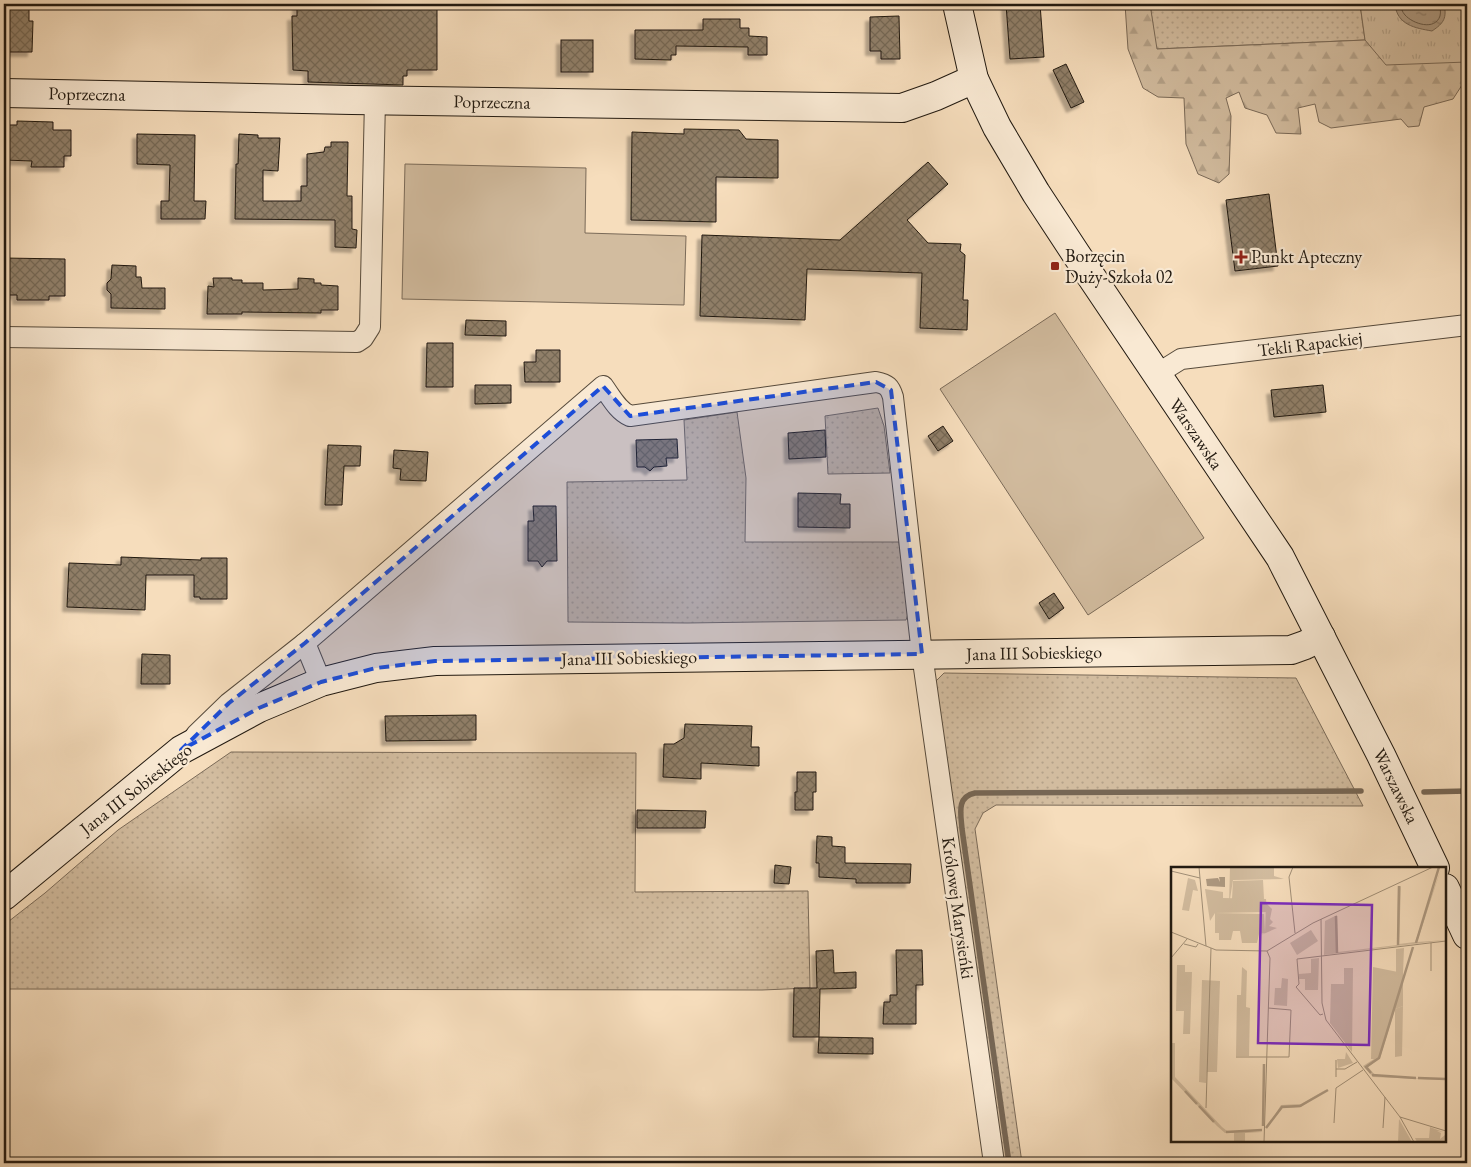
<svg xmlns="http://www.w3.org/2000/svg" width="1471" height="1167" viewBox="0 0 1471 1167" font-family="'EB Garamond',serif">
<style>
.grass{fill:url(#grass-dots);stroke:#7a6a58}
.forest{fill:url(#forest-firs);stroke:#7a6a58}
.park{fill:url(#park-tufts);stroke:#7a6a58}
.garden{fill:#d2bc9f;stroke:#7a6a58}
.water{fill:url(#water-ripples);stroke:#766654}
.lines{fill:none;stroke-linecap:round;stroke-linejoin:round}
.shore{stroke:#685a49;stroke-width:1}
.stream{stroke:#766654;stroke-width:5.5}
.building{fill:url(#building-cross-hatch);stroke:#211910;filter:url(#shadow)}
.street-casing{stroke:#564a3b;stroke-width:22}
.secondary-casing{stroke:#211910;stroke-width:30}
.street{stroke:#f9e9d3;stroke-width:20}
.secondary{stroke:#f9e9d3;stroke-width:28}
.marked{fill:#1d4ed8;fill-opacity:0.2;stroke:#1d4ed8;stroke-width:4;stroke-dasharray:10 6;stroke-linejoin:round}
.poi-dot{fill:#8f2418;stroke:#f9e9d3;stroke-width:2}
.labels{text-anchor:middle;stroke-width:4.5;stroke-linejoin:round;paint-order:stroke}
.street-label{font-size:18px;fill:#211910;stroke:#f9e9d3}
.poi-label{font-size:18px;fill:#211910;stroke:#f9e9d3;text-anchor:start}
.inset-river{fill:none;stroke:#ae9a82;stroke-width:2.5}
.inset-road{fill:none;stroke:#a18f77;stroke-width:1}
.view{fill:#7b2cbf;fill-opacity:0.15;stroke:#7b2cbf;stroke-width:2.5}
.inset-edge{fill:none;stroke:#211910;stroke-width:2.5}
</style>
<defs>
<pattern id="grass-dots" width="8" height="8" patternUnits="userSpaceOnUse" patternTransform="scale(1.25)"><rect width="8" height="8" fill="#d2bc9f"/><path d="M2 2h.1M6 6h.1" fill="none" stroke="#b4a188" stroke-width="1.8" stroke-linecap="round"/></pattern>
<pattern id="forest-firs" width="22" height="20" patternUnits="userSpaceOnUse" patternTransform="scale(1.25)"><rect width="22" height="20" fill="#d2bc9f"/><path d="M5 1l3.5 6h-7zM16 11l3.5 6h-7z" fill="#b4a188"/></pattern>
<pattern id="park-tufts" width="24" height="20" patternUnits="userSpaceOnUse" patternTransform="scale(1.25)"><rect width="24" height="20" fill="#d2bc9f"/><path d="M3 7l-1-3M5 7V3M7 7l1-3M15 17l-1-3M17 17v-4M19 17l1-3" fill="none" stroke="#b4a188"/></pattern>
<pattern id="water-ripples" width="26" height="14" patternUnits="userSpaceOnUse" patternTransform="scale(1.25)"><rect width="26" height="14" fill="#ae9a82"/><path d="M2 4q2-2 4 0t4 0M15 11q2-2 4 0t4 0" fill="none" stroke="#8d7d69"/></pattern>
<pattern id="building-cross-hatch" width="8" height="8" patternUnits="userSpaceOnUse" patternTransform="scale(1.25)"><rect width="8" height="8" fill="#907f69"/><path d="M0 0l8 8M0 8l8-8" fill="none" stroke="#756755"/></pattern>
<filter id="shadow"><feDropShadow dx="-4.5" dy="4.5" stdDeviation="1" flood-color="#0004"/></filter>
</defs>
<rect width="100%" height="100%" fill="#f6ddbc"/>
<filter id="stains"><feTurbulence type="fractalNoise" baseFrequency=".004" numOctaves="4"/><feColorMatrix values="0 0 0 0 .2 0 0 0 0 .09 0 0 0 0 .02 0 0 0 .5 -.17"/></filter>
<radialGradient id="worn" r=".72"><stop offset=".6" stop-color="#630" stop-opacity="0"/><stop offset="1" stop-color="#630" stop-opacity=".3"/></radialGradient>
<g class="grass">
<path d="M1150 4H1360L1365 40 1156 49Z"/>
<path d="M878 408 884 426 890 473 828 474 825 416Z"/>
<path d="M737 412 746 478 745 542H899L908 614 906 620 687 623 568 622 567 482 687 480 684 420Z"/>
<path d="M944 673 1296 678 1363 806 996 805 983 813 975 829 1022 1163H1003L935 682Z"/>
<path d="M231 752 636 753 635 892 808 891 810 988 762 990 4 989V925L45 893 118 830Z"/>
</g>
<path class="forest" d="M1125 4H1150L1157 49 1365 40 1381 46 1467 53V81L1464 82 1453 99 1424 107 1419 126 1408 127 1401 119 1331 128 1319 122 1315 104 1298 108 1301 134 1276 133 1267 115 1245 108 1239 92 1226 98 1231 116 1229 174 1219 183 1198 174 1186 144 1184 98 1158 97 1143 88 1128 49Z"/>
<path class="park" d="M1360 4H1467V62L1386 65 1365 40Z"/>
<g class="garden">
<path d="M405 164 586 168 585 233 686 236 684 305 402 299Z"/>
<path d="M1055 313 1204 538 1088 615 940 389Z"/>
</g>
<path class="water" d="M1395 4H1444C1447 18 1444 23 1432 31 1415 28 1397 25 1395 4Z"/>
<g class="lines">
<path class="shore" d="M1400 4C1401 7 1402 12 1405 15 1413 24 1435 31 1440 16 1441 12 1440 8 1440 4"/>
<g class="stream">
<path d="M1424 792 1467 791"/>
<path d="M1009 1163 962 829C961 814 956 797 975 793L1361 791"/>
</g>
</g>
<g class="building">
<path d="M4 4H29V21H33L32 52H4Z"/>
<path d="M297 4H437V70H407V76H403V85L308 82V71L293 70 292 19V16H297Z"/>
<path d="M1006 4H1040L1044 57 1010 59Z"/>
<path d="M899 16 900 59H881V51H870V17Z"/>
<path d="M703 19H740V28H749V36L767 37V55H748V47L676 46V55H671V60L635 59V30H703Z"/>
<rect x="561" y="40" width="32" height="32"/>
<path d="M1066 64 1084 102 1071 108 1053 70Z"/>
<path d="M17 121 53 122V130H71V156H64V167H31L32 161 4 160V128H7V125H17Z"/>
<path d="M684 129 739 130 746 139 778 140V178L716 177V222L631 220 632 132 684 134Z"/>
<path d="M137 134 195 135 194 201H206L205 219H161V201H169L170 165 137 164Z"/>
<path d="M239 134 258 135V138H280L278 171 263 170V201H301V186H307V154L324 152 325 147H331V142H348L347 196H352V229L357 230 356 248 335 247V220L235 219 236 164H238Z"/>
<path d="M928 162 948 184 907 220 928 243 961 244 960 251 965 255 963 300H968L967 330 920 328 922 273 807 269 805 320 700 316 702 235 840 240Z"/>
<path d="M1269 194 1278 266 1235 271 1226 200Z"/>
<path d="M4 258 65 259V296H49V300H17V295H4Z"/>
<path d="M112 265 136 266V277H141L142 288H165V309L111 308V294L107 290V283L111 279Z"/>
<path d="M213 278H232V280H242V283H263V290L298 289V278L314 279V283H321V285L338 286V310H321V313L242 312V314H207L208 286 214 287Z"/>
<path d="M466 320 506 321V336L465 335Z"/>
<path d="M427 343H453V387H426Z"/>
<path d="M536 350H560V382H525L524 362H536Z"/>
<path d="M475 385H511V403L475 404Z"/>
<path d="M1323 385 1326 412 1274 417 1271 390Z"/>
<path d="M943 426 953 441 938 451 928 436Z"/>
<path d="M825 430 826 457 789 459 788 433Z"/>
<path d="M677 439 678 458H666L667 466 654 467 650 471 645 467H637L636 440Z"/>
<path d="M328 445 361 446 360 466H344L342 505H325Z"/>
<path d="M394 450 428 452 426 481 400 480 401 469 393 468Z"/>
<path d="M798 493 841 494 840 504H850V528L798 527Z"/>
<path d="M533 506H556L557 561H547L542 567 538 561H528V521H534Z"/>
<path d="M121 557 201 560V558H227V599H200V597H194V575H146L145 610 67 607 69 563 121 565Z"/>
<path d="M1054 593 1064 608 1049 619 1039 603Z"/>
<path d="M142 654 170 655V684H141Z"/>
<path d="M476 715V740L386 741 385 716Z"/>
<path d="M685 724 752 726 751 747H759V766L701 763V779L663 777 664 744H674L684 738Z"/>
<path d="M797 772H816V792H813V810H795V792H797Z"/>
<path d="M637 810 706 811 705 828H637Z"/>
<path d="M817 836 832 837V846L845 847V863L911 864 910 883H856V879L819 877V863H816Z"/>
<path d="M775 865 791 867 789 884 774 883Z"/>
<path d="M833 950 834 973 856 972V988L820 989 819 1037H793L794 988H817L816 951Z"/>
<path d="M896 950H922L923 985H916V1024H883L884 1002H890V995H897Z"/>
<path d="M819 1037 873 1038V1054L818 1053Z"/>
</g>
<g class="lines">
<defs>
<g id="street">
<path d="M4 337 357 342 363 338 370 327 375 100"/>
<path d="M1157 374 1181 359 1467 325"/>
<path d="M321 682 305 643 603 386C611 397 618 411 630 416L876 382C887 384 890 387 893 397L922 654 994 1163"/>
<path d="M196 735 229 703 305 643"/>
</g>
<g id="secondary">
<path d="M957 4 974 79 997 127 1036 193 1076 254 1280 557 1381 755 1435 868"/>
<path d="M4 93 352 100 902 108 936 96 974 79"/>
<path d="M1445 888 1467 935"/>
<path d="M4 896 181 750 259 708 321 682 376 668 435 661 1291 650 1305 645 1321 637"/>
</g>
</defs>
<use href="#street" class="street-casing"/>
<use href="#secondary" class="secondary-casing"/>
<use href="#street" class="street"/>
<use href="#secondary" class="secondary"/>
</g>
<path class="marked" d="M876 382 891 390 922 654 435 661 376 668 321 682 259 708 181 750 229 703 305 643 603 386 630 416Z"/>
<g class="poi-dot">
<path d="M1238.5 249.5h5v5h5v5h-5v5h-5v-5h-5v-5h5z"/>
<rect x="1050" y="261" width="10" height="10" rx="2.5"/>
</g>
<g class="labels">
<g class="street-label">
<text transform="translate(87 94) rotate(1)" y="6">Poprzeczna</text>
<text transform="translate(492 102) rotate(1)" y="6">Poprzeczna</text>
<text transform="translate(1310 344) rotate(-7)" y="6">Tekli Rapackiej</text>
<text transform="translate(1196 434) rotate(56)" y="6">Warszawska</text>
<text transform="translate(1034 653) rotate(-1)" y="6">Jana III Sobieskiego</text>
<text transform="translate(629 658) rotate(-1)" y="6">Jana III Sobieskiego</text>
<text transform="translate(1396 786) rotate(64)" y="6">Warszawska</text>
<text transform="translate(136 789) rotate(-38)" y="6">Jana III Sobieskiego</text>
<text transform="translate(958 908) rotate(82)" y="6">Królowej Marysieńki</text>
</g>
<g class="poi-label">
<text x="1065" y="262">Borzęcin<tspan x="1065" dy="21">Duży-Szkoła 02</tspan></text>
<text x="1251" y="263">Punkt Apteczny</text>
</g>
</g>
<g transform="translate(1171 867)">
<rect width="275" height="275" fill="#f6ddbc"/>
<path d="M270 2 246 75 275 73 153 88 154 54 166 48 167 85 226 78 227 21 230 19 228 77 244 75ZM17 11 24 13 27 24 22 23 18 44 11 43ZM92 13 93 32H61L62 14ZM44 46 93 47 94 66 88 67 86 76H71L69 64H62L60 73H48V66H44ZM148 91 147 123H134V112H128V107L140 106V92ZM6 98H14V105H21L19 167H12L13 144H5ZM71 100 76 104 75 140 79 141 78 189H65L66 128H70ZM202 100 232 106V139L224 142 209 191 197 200 205 209 275 213 202 210 192 199 203 192H200ZM173 101H182L181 185 159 156 160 117H173ZM31 113 49 114 46 205H36L35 216 28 215ZM0 176H4V210L51 260 56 264 91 265 74 266V275H63V266H54L46 259 0 211ZM175 185 182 196 167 201 166 192H174ZM156 222 130 240 111 241 95 262 110 238 130 237ZM228 252 241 275H227ZM259 260 272 265 266 264 270 266 269 272 274 268V275H246L244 271H258Z" fill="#d2bc9f"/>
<path d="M59 0H103V9L113 12 62 13 58 38ZM95 36 101 42 99 52 102 55 98 59 106 61 88 69 94 66ZM233 81 232 106H225V82ZM232 139 231 189 224 190V142Z" fill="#d2bc9f"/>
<path d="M34 22 52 25V31L95 32 96 45 44 46 39 54Z" fill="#d2bc9f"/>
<path d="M140 63 147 74 126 88 119 76ZM111 111 117 112 116 139 103 138 104 121H110Z" fill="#d2bc9f"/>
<path d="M48 10H54V20L36 19 35 12 47 11 49 15Z" fill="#ae9a82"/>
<path class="inset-river" d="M165 49 166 86M245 76 268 0M227 78 228 19M200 206 195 200 208 191 242 80M201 208 245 211M247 211 275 212M14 224 26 237M28 239 43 255M92 259 93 197M95 261 111 240 129 239 157 223M55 265 91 263"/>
<path class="inset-road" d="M28 0 35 79M122 0 118 10 124 66M0 4 29 11M150 52 151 136 155 153 229 250 243 275M0 65 45 83 96 84 142 56 262 0M13 77 25 80 27 77M0 91 16 72M260 104V76M152 147 149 148 125 120 128 117 126 92 275 74M65 190H118L120 143 97 141M165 202H174L186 195M165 210V193M35 241 40 81M229 250 275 264M163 256 165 221 192 203M212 261 214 230M93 275 99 91 96 84"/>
<path class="view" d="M90 36 201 38 198 178 87 176Z"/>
<rect width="275" height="275" class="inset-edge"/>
</g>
<rect width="1471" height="1167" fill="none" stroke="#f6ddbc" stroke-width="20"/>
<rect x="5" y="5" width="1461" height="1157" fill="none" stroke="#211910" stroke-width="2.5"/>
<rect x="10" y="10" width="1451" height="1147" fill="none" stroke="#211910"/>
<rect width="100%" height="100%" filter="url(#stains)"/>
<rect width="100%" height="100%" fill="url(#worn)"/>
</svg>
